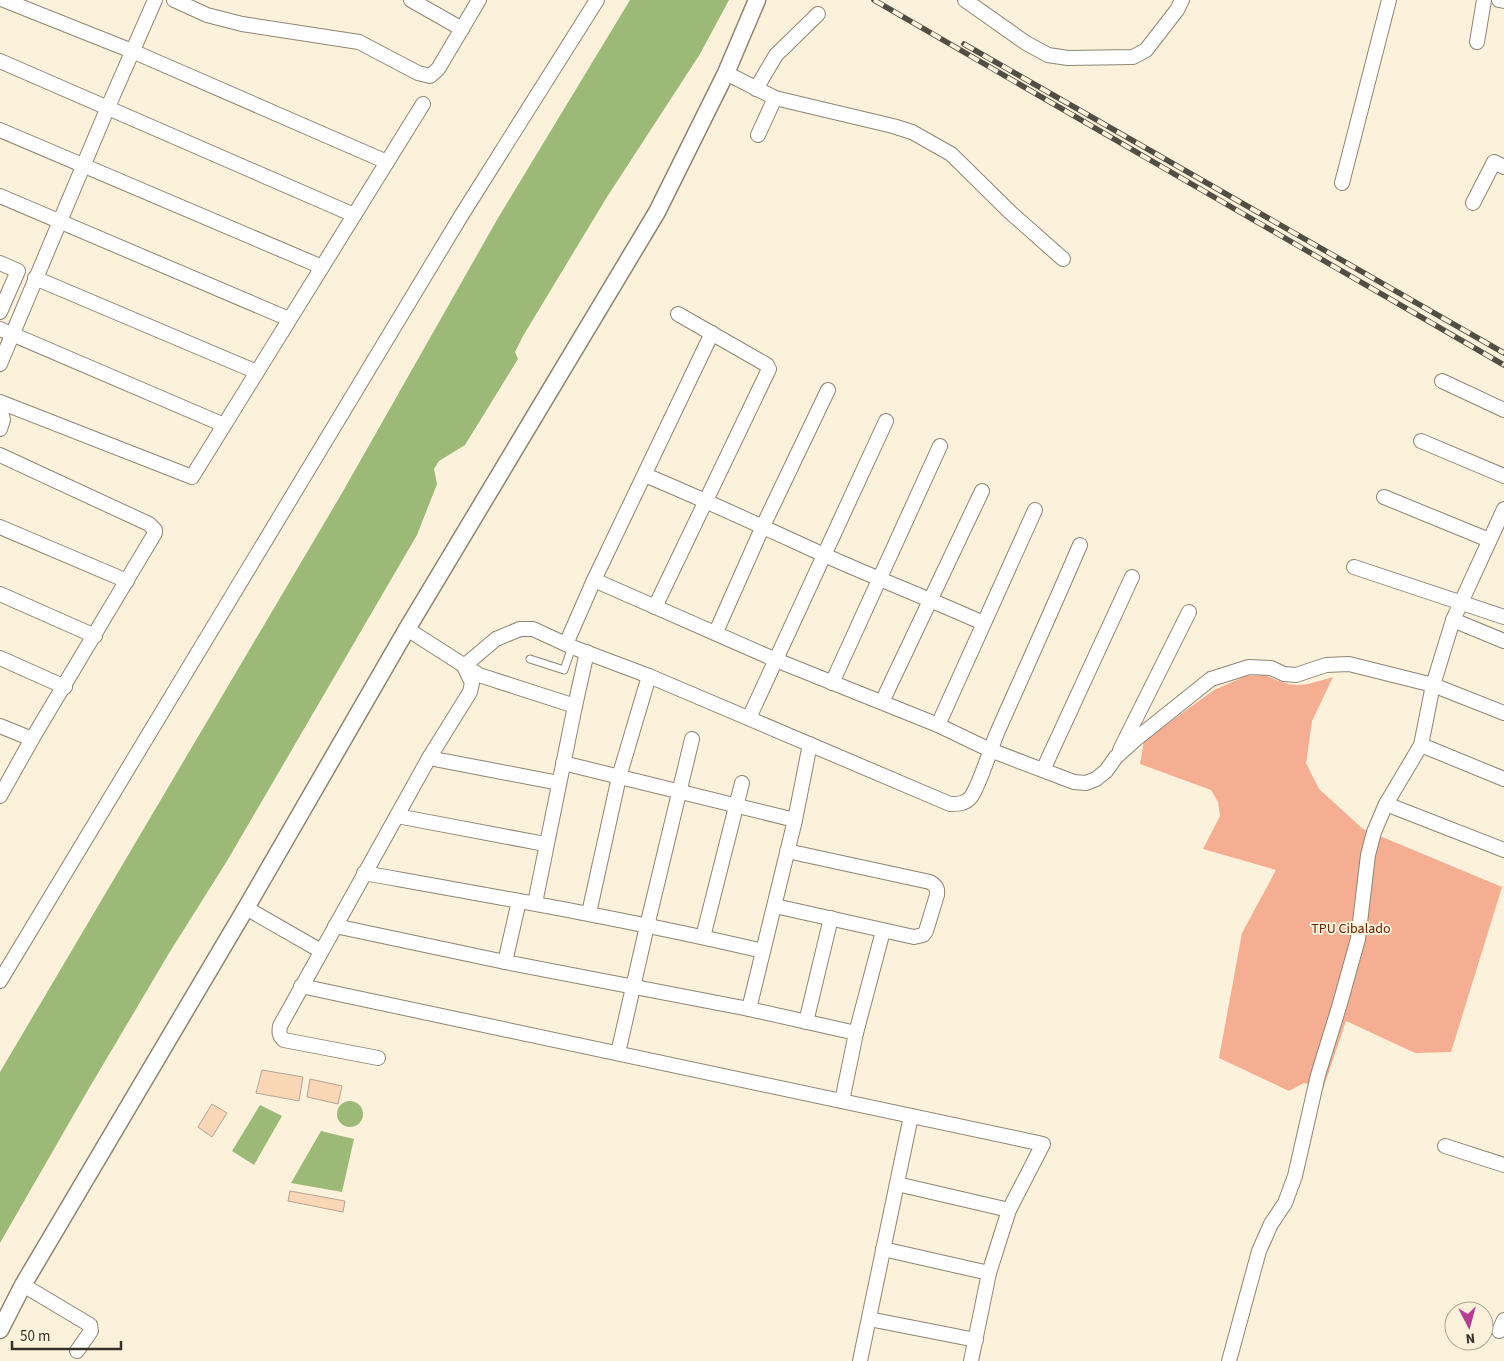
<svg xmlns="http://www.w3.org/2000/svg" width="1504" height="1361" viewBox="0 0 1504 1361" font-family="'Source Sans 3',sans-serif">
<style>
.green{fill:#f5ae91}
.water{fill:#9cb978}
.building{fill:#f8d6b6;stroke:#b6a494}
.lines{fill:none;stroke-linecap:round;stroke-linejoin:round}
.service-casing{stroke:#8e8572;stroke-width:9}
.minor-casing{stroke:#8e8572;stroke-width:16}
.tertiary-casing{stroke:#8e8572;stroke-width:19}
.service{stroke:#fff;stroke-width:7}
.minor{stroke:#fff;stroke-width:14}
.tertiary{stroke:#fff;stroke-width:16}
.rail-casing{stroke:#534e44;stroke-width:5.5}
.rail{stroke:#fcf2dc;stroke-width:4;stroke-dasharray:11;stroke-linecap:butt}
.labels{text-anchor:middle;stroke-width:4;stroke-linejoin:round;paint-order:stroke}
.park-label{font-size:14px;fill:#662706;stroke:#fcf2dc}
</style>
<rect width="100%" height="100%" fill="#fcf2dc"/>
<path class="green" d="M1265 675C1296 690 1301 686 1333 677L1312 721 1306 763 1319 789 1363 829 1502 887 1451 1052 1415 1053 1346 1021 1323 1089 1304 1083 1289 1091 1219 1058 1242 933 1276 870 1203 849 1220 816 1218 802 1211 790 1140 764 1144 741 1214 690 1246 676Z"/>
<g class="water">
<path d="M630 0H729L700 54 607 197 523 336 515 352 518 359 465 445 439 461 434 469 437 484 417 535 227 861 171 950 88 1090 0 1243V1072L342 493 498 218Z"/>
<circle cx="350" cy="1114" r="13"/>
<path d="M260 1105 282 1116 254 1165 232 1151Z"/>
<path d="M321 1131 354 1139 342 1192 291 1183Z"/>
</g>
<g class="building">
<path d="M262 1070 303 1077 299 1101 256 1093Z"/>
<path d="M310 1079 342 1086 338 1104 307 1097Z"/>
<path d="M212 1104 227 1113 212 1137 198 1127Z"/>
<path d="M290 1191 345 1201 343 1212 288 1201Z"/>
</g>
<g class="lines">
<defs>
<path id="service" d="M530 659 564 670 572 647"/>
<g id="minor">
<path d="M4 0 132 51 387 162"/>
<path d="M174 0 207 15 242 24 359 42 418 73 430 76 438 69 479 0"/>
<path d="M411 0 462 29"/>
<path d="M965 0 1026 43 1048 55 1068 58 1133 57 1146 50 1177 10 1182 0"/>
<path d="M1499 0 1504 1"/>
<path d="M1477 42 1484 0"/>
<path d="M0 61 354 215"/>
<path d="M726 73 775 98 893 126 912 132 951 154 1011 213 1063 259"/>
<path d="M756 89 776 55 818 14"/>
<path d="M0 130 322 267"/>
<path d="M758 135 775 98"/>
<path d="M1342 183 1389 0"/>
<path d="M0 196 289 319"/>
<path d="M1473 203 1494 162 1504 167"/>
<path d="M0 263 18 271 0 312"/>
<path d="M35 278 257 372"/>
<path d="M0 329 224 425"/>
<path d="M0 364 108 107 155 0"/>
<path d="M1442 381 1504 410"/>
<path d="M0 402 192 477 423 104"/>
<path d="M0 406 3 420 0 429"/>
<path d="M1421 441 1504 476"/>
<path d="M0 455 149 524 155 530V533L32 739 0 796"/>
<path d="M645 475C705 500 763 527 822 554 875 578 930 599 983 623"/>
<path d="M1384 497 1489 540"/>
<path d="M0 527 127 581"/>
<path d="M1354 567 1504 617"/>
<path d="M594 580 776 660 938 725 990 750 1074 782 1086 783 1096 779 1106 771 1116 757 1136 739 1211 679 1249 667 1271 668 1284 674 1296 675 1326 665 1349 664 1433 685 1504 713"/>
<path d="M0 594 95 636"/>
<path d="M655 607 769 369 767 365 678 314"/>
<path d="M1453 620 1504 641"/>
<path d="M407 629 479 675 575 706 535 903"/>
<path d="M716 632 763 526 828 390"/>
<path d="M566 644 594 580 712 333"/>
<path d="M0 658 65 687"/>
<path d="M832 683 940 446"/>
<path d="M882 702 982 491"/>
<path d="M575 706 587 652"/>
<path d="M749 718 886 421"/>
<path d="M938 725 1035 510"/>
<path d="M0 726 32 739"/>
<path d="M1421 745 1504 779"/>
<path d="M1120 750 1189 612"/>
<path d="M429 758 559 783"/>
<path d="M563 763 795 820"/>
<path d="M1043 770 1132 577"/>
<path d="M1386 804 1504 850"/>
<path d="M397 816 545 844"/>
<path d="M364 873C498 897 631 920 763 951"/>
<path d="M775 906 914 937 923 935 926 931 937 895C938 888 936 886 930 882L787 851"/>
<path d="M246 908 321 951"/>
<path d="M589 913 619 777 649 676"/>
<path d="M335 926 505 962 519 901"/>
<path d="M703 937 742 783"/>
<path d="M505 962 749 1009 856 1033"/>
<path d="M0 981 461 216 597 0"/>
<path d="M301 986 1043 1144 1009 1210 989 1273 971 1361"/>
<path d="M749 1009 795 820 810 744"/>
<path d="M806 1022 831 918"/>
<path d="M618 1053 647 926 692 739"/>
<path d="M378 1058 284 1040C279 1036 279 1032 280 1026L429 758 470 692 472 683 464 666 496 639 520 629H533L572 647 649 676 950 804C959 804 965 804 971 797 980 784 990 750 997 733 1025 670 1053 608 1080 545"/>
<path d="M842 1101 856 1033 883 931"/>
<path d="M1445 1146 1504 1165"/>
<path d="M897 1184 1009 1210"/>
<path d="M883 1249 989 1273"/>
<path d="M23 1285 90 1325 91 1331 77 1351"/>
<path d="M869 1319 976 1340"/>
<path d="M1499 1331 1504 1320"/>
<path d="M860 1361 911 1116"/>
<path d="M1229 1361 1259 1251 1271 1224 1285 1203 1295 1176 1318 1075 1339 1007 1358 939 1368 855 1374 832 1386 804 1421 745 1433 685 1453 620 1504 509"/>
</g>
<path id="tertiary" d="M0 1330 23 1285 246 908 407 629 657 212 726 73 757 0"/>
</defs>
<use href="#service" class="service-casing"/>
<use href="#minor" class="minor-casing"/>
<use href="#tertiary" class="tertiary-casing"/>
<use href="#service" class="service"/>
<use href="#minor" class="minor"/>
<use href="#tertiary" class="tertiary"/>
<defs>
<g id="rail">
<path d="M874 0 1504 365"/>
<path d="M964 44 1504 353"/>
</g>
</defs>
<use href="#rail" class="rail-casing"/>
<use href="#rail" class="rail"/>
</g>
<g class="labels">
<g class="park-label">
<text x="1351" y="933">TPU Cibalado</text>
</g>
</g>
<g transform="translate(1469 1326) rotate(174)"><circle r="24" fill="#fcf2dc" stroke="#aca594"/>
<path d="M0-4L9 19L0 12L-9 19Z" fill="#b53e94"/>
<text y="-8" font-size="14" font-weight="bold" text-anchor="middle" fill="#353129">N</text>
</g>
<path d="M12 1341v8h109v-8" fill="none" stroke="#353129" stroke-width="2.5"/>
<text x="20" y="1341" font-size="15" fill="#353129" stroke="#fcf2dc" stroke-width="4" paint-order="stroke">50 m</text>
</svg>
